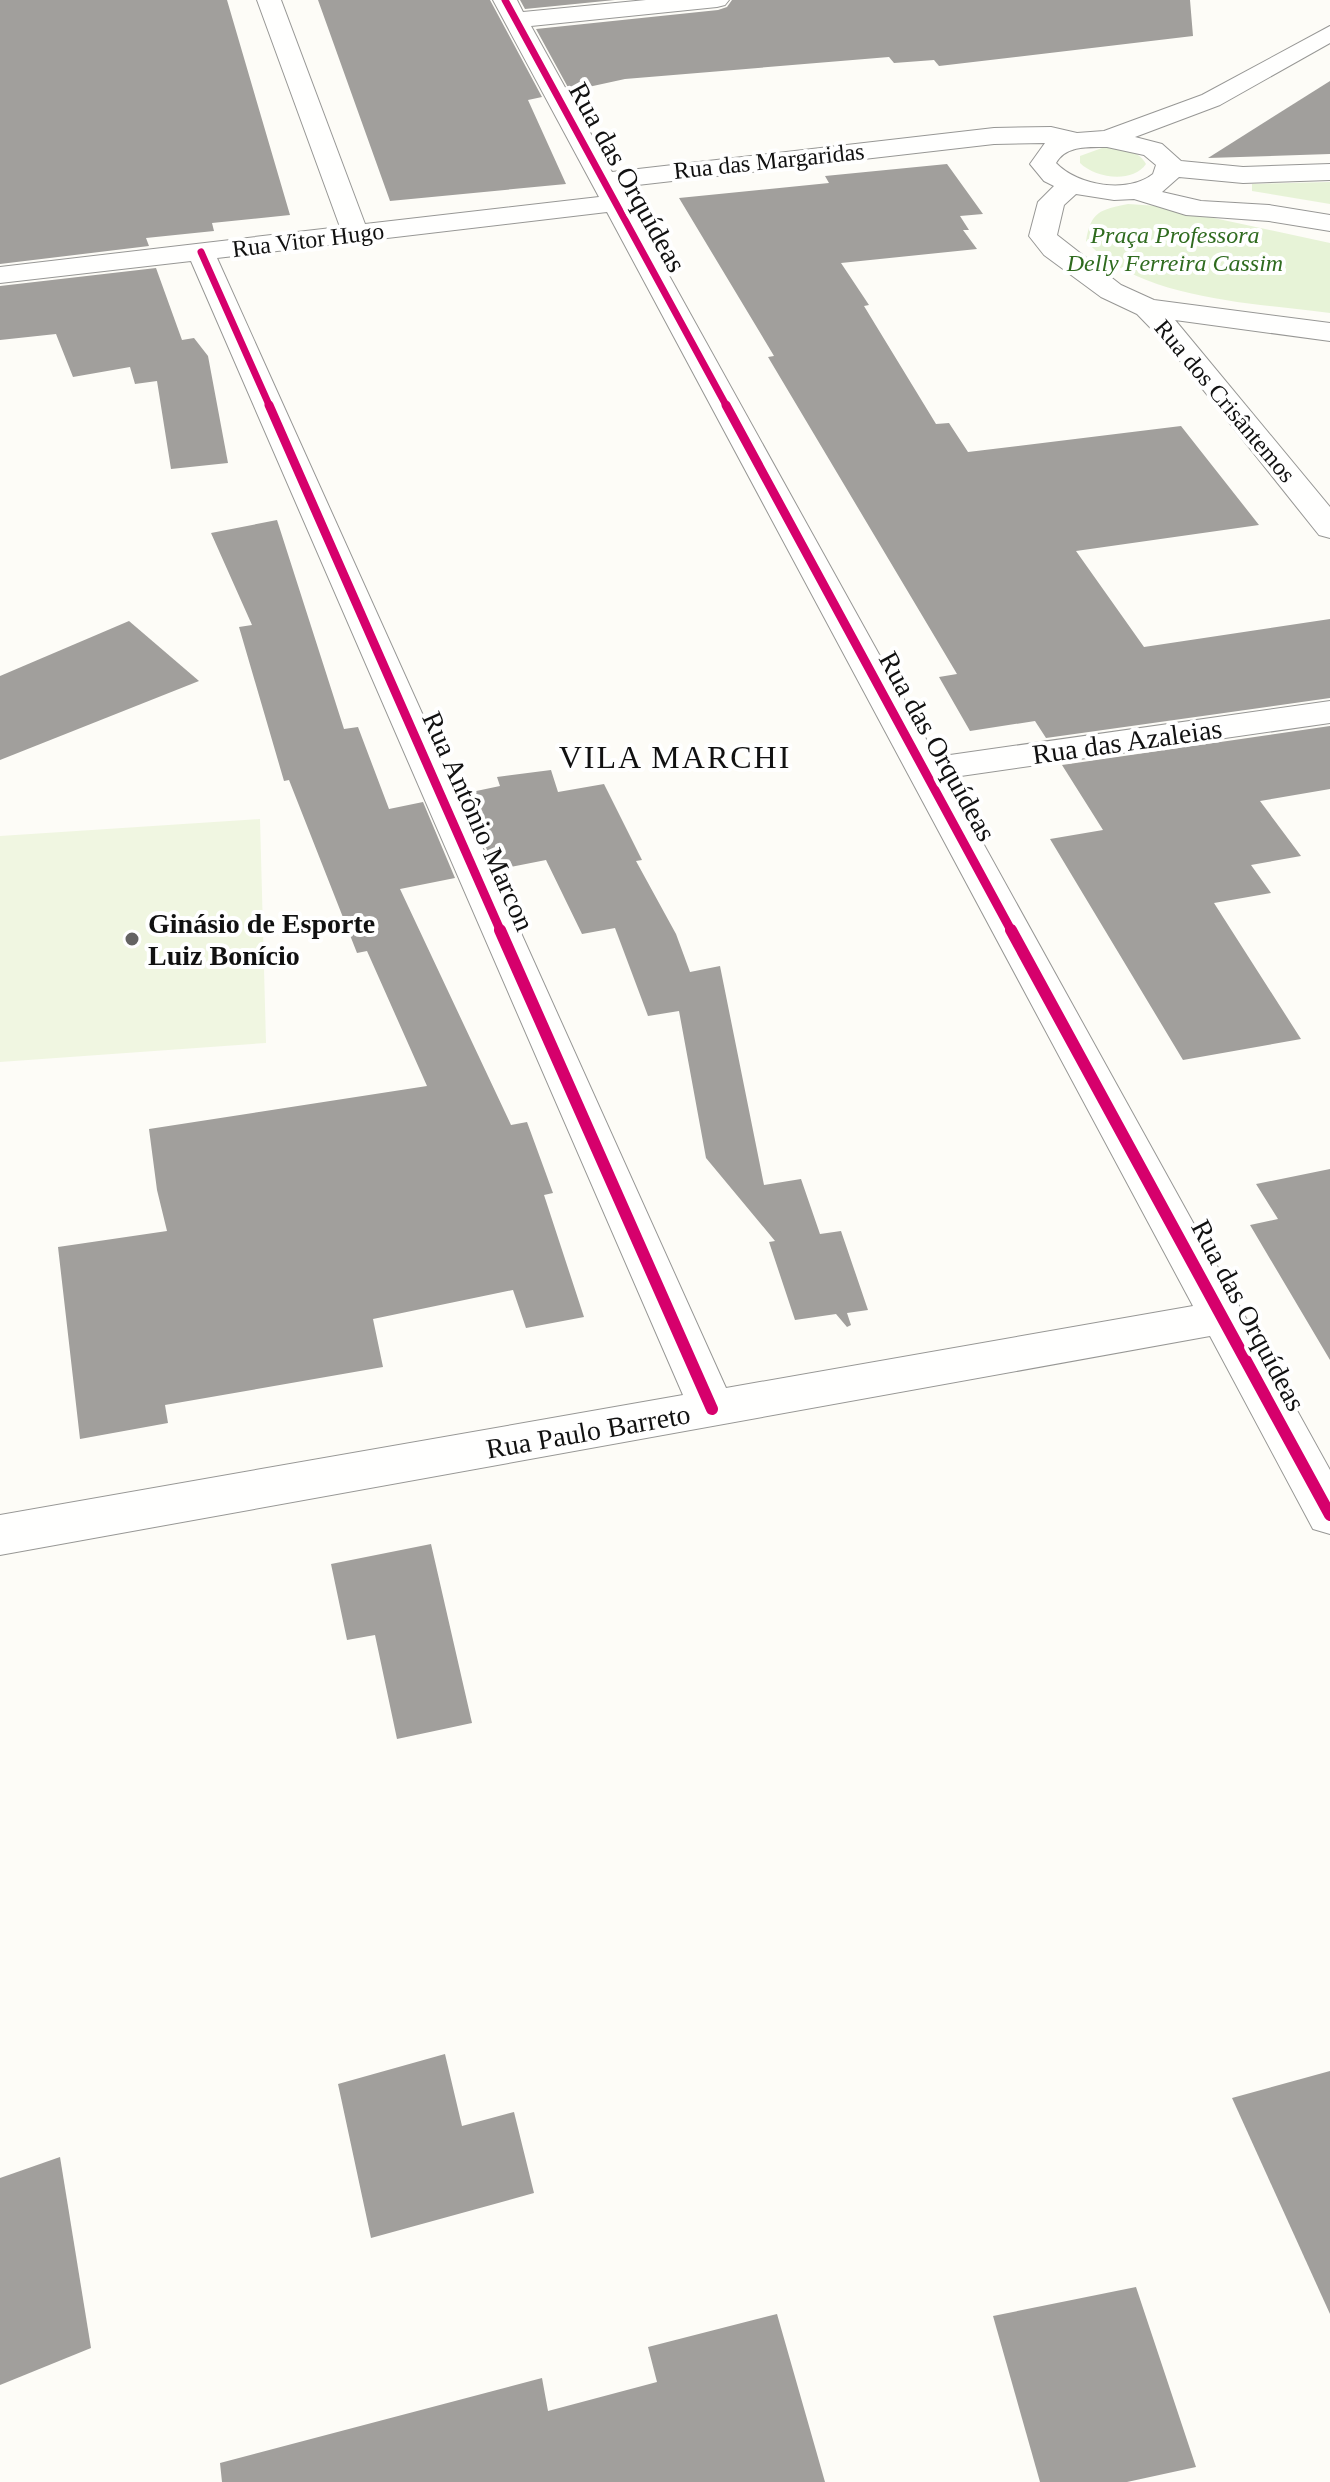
<svg xmlns="http://www.w3.org/2000/svg" width="1330" height="2482" viewBox="0 0 1330 2482" font-family="'Times New Roman',serif">
<style>
.green{fill:#e7f3d7}
.pitch{fill:#f0f6e1}
.building{fill:#a19f9c}
.lines{fill:none;stroke-linecap:round;stroke-linejoin:round}
.minor-casing{stroke:#979795;stroke-width:2}
.minor{fill:#fffffe;fill-rule:evenodd}
.cycleway-far2-casing{stroke:#fff;stroke-width:10}
.cycleway-far1-casing{stroke:#fff;stroke-width:13}
.cycleway-casing{stroke:#fff;stroke-width:17}
.cycleway-far2{stroke:#d6006c;stroke-width:7}
.cycleway-far1{stroke:#d6006c;stroke-width:9}
.cycleway{stroke:#d6006c;stroke-width:12}
.poi-dot{fill:#646362;stroke:#fff;stroke-width:3}
.labels{text-anchor:middle;stroke-width:8;stroke-linejoin:round;paint-order:stroke}
.far-street-label{font-size:24px;fill:#111;stroke:#fff}
.far-park-label{font-size:24px;font-style:italic;fill:#2f6b1f;stroke:#fff}
.street-label{font-size:28px;fill:#111;stroke:#fff}
.poi-label{font-size:28px;font-weight:bold;fill:#111;stroke:#fff;text-anchor:start}
.quarter-label{font-size:32px;letter-spacing:2px;fill:#111;stroke:#fff}
</style>
<rect width="100%" height="100%" fill="#fdfcf7"/>
<g class="green">
<path d="M1102 148C1118 148 1137 148 1146 164 1132 184 1095 178 1080 163V156Z"/>
<path d="M1330 182V204L1252 191V184Z"/>
<path d="M1128 204 1158 206 1330 243V313C1255 303 1139 300 1086 241 1091 211 1100 210 1128 204Z"/>
</g>
<path class="pitch" d="M260 819 266 1043 0 1062V836Z"/>
<g class="building">
<path d="M0 0H227L290 215 212 223 214 231 146 238 149 246 0 264Z"/>
<path d="M318 0H490L542 97 528 100 566 184 390 201Z"/>
<path d="M520 0H615L525 9Z"/>
<path d="M732 0H1190L1193 36 939 66 934 60 894 63 889 57 625 79 570 91 536 29 718 10 727 7Z"/>
<path d="M1330 81V154L1208 158Z"/>
<path d="M947 164 983 214 960 216 969 230H963L977 249 841 263 869 305 864 306 936 424 949 423 968 452 1181 426 1259 525 1076 551 1144 647 1330 619V698L1046 738 1035 721 970 731 939 677 957 674 768 357 774 356 679 198 829 183 825 176Z"/>
<path d="M156 268 182 340 194 338 208 356 228 463 171 469 157 381 135 384 130 367 73 377 56 334 0 340V286Z"/>
<path d="M277 520 344 729 358 727 389 809 423 802 455 878 400 889 511 1125 527 1122 553 1193 544 1195 584 1317 526 1328 513 1290 373 1319 383 1367 165 1405 168 1423 80 1439 58 1247 167 1231 157 1190 149 1129 427 1086 367 951 357 953 289 780 284 781 239 627 252 625 211 533Z"/>
<path d="M129 621 199 681 0 760V676Z"/>
<path d="M1330 726V789L1260 801 1301 856 1251 865 1271 893 1214 903 1301 1039 1183 1060 1050 839 1103 830 1062 765Z"/>
<path d="M551 770 558 792 604 784 642 860 636 861 676 934 690 972 720 966 764 1185 801 1179 820 1234 841 1231 868 1310 847 1313 851 1325 847 1327 836 1314 795 1320 769 1242 775 1241 706 1158 679 1011 648 1016 615 928 582 934 546 860 496 870 462 794 500 786 497 777Z"/>
<path d="M1330 1169V1360L1250 1225 1278 1219 1256 1184Z"/>
<path d="M431 1544 472 1723 397 1739 375 1635 347 1640 331 1564Z"/>
<path d="M445 2054 462 2126 514 2112 534 2193 371 2238 338 2084Z"/>
<path d="M1330 2071V2314L1232 2098Z"/>
<path d="M60 2157 91 2348 0 2385V2178Z"/>
<path d="M1136 2287 1196 2467 1127 2482H1040L993 2316Z"/>
<path d="M777 2314 825 2482H222L220 2463 542 2378 548 2411 657 2382 648 2347Z"/>
</g>
<g class="lines">
<defs>
<path id="minor" d="M257 0H281L365 224 599 197 493 0H517L523 12 646 0H729L725 5 717 7 531 26 612 172 994 128 1051 127 1077 133 1104 131 1202 95 1330 26V43L1220 105 1135 137 1162 144 1181 161 1243 167 1330 164V180L1243 183 1179 177 1162 192 1201 201 1269 205 1330 215V231L1269 221 1186 215 1134 199 1114 200 1076 194 1064 205 1057 235 1121 285 1154 300 1330 323V341L1175 320 1330 507V538L1319 535 1169 347 1137 314 1101 297 1044 255 1029 236 1038 202 1054 186 1044 181 1030 164 1045 143 994 144 620 187 936 757 1330 701V723L947 778 1330 1470V1534L1313 1529 1210 1336 0 1555V1515L683 1395 191 261 0 283V267L340 227ZM1107 147 1144 155 1156 165 1153 174C1128 194 1078 186 1056 163 1066 145 1089 147 1107 147ZM607 212 1193 1306 726 1388 217 258Z"/>
</defs>
<use href="#minor" class="minor-casing"/>
<use href="#minor" class="minor"/>
<defs>
<g id="cycleway-far2">
<path d="M505 0 727 407"/>
<path d="M201 252 270 407"/>
</g>
<g id="cycleway-far1">
<path d="M269 405 501 932"/>
<path d="M726 405 1012 932"/>
</g>
<g id="cycleway">
<path d="M500 930 712 1409"/>
<path d="M1011 930 1330 1515"/>
</g>
</defs>
<use href="#cycleway-far2" class="cycleway-far2-casing"/>
<use href="#cycleway-far1" class="cycleway-far1-casing"/>
<use href="#cycleway" class="cycleway-casing"/>
<use href="#cycleway-far2" class="cycleway-far2"/>
<use href="#cycleway-far1" class="cycleway-far1"/>
<use href="#cycleway" class="cycleway"/>
</g>
<circle class="poi-dot" cx="132" cy="939" r="8"/>
<g class="labels">
<g class="far-street-label">
<text transform="translate(769 161) rotate(-6)" y="8">Rua das Margaridas</text>
<text transform="translate(308 240) rotate(-7)" y="8">Rua Vitor Hugo</text>
<text transform="translate(1225 401) rotate(50)" y="8">Rua dos Crisântemos</text>
</g>
<g class="far-park-label">
<text x="1175" y="243">Praça Professora<tspan x="1175" dy="28">Delly Ferreira Cassim</tspan></text>
</g>
<g class="street-label">
<text transform="translate(628 177) rotate(61)" y="10">Rua das Orquídeas</text>
<text transform="translate(1127 741) rotate(-8)" y="10">Rua das Azaleias</text>
<text transform="translate(938 746) rotate(61)" y="10">Rua das Orquídeas</text>
<text transform="translate(479 821) rotate(66)" y="10">Rua Antônio Marcon</text>
<text transform="translate(1249 1315) rotate(62)" y="10">Rua das Orquídeas</text>
<text transform="translate(588 1431) rotate(-10)" y="10">Rua Paulo Barreto</text>
</g>
<g class="poi-label">
<text x="148" y="933">Ginásio de Esporte<tspan x="148" dy="32">Luiz Bonício</tspan></text>
</g>
<g class="quarter-label">
<text x="675" y="768">VILA MARCHI</text>
</g>
</g>
</svg>
